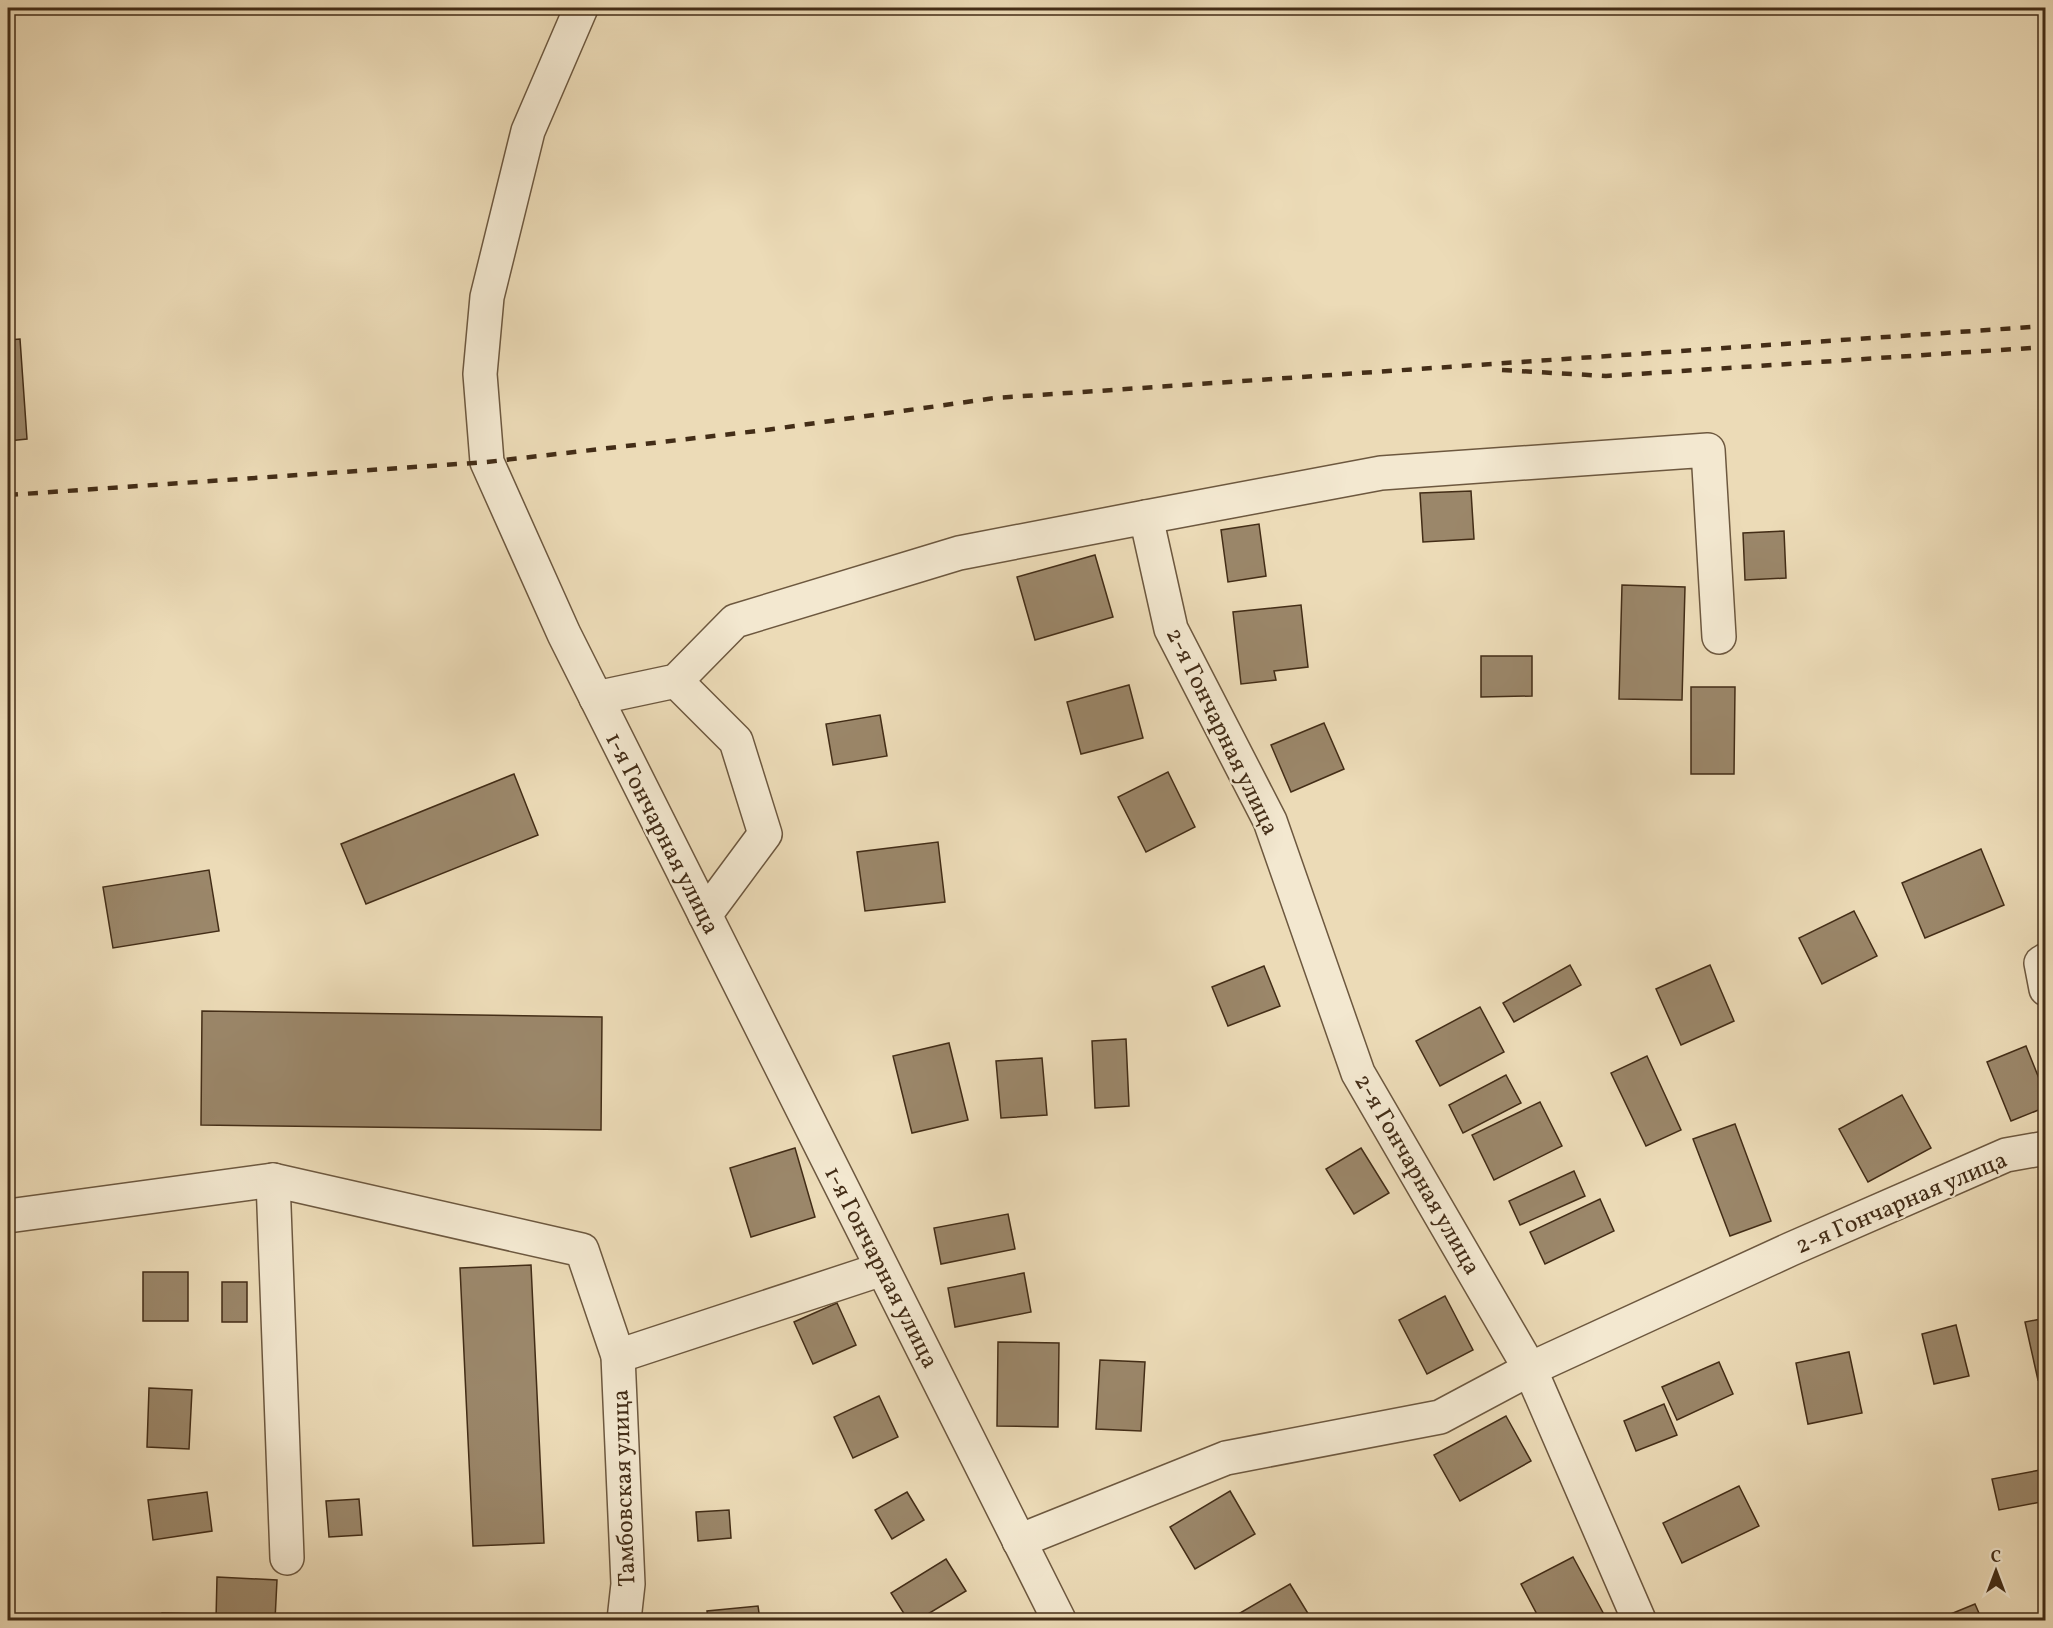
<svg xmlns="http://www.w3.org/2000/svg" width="2053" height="1628" viewBox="0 0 2053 1628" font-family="Vollkorn,serif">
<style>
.building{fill:#9b876a;stroke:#432d17;stroke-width:1.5}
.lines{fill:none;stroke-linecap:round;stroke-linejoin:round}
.minor-casing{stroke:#6d583f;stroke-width:36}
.minor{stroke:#f3e8d0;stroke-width:33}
.rail{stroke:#432d17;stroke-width:4.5;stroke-dasharray:10 10;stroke-linecap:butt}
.labels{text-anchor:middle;stroke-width:4.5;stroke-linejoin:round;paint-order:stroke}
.street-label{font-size:24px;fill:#432d17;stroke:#f3e8d0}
</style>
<rect width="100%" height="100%" fill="#ecdbb7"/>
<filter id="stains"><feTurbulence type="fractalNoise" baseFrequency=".00333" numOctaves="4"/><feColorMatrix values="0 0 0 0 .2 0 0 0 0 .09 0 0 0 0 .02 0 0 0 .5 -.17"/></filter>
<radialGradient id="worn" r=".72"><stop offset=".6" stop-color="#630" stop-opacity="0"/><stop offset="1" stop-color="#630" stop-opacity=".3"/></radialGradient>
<g class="building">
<path d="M20 339 27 439 8 441V340Z"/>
<path d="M1471 491 1474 539 1423 542 1420 493Z"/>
<path d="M1259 524 1266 576 1228 582 1221 530Z"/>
<path d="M1784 531 1786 578 1745 580 1743 533Z"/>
<path d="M1095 555 1113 617 1035 640 1017 577Z"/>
<path d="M1622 585 1685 587 1682 700 1619 699Z"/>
<path d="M1301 605 1308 667 1274 671 1276 680 1241 684 1233 612Z"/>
<path d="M1481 656H1532V696L1481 697Z"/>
<path d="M1129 685 1143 738 1081 754 1067 702Z"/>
<path d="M1691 687H1735L1734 774H1691Z"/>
<path d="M880 715 887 756 833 765 826 724Z"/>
<path d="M1324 723 1344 769 1291 792 1271 745Z"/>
<path d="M1168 772 1195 827 1146 852 1118 797Z"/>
<path d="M514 774 538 835 366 904 341 844Z"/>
<path d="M938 842 945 902 865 911 857 852Z"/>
<path d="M1981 849 2004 905 1925 938 1902 883Z"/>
<path d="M209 870 219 931 113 948 103 887Z"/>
<path d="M1854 911 1877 956 1822 984 1799 938Z"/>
<path d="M1570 965 1581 985 1514 1022 1503 1003Z"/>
<path d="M1710 965 1734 1021 1681 1045 1656 989Z"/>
<path d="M1264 966 1280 1006 1228 1026 1212 987Z"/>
<path d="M1480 1007 1504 1052 1440 1086 1416 1041Z"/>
<path d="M202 1011 602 1017 601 1130 201 1125Z"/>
<path d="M1126 1039 1129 1106 1095 1108 1092 1041Z"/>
<path d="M949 1043 968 1120 912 1133 893 1056Z"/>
<path d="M2026 1046 2046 1096V1107L2011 1121 1987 1062Z"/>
<path d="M1647 1056 1681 1130 1646 1146 1611 1073Z"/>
<path d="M1042 1058 1047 1115 1001 1118 996 1061Z"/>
<path d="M1506 1075 1521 1103 1463 1133 1449 1105Z"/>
<path d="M1902 1095 1931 1148 1868 1182 1839 1129Z"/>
<path d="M1540 1102 1562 1146 1494 1180 1472 1135Z"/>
<path d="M1735 1124 1771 1221 1730 1236 1693 1139Z"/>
<path d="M795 1148 815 1217 751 1237 730 1168Z"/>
<path d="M1361 1148 1389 1193 1354 1214 1326 1169Z"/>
<path d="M1574 1171 1585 1196 1520 1225 1509 1201Z"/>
<path d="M1600 1199 1614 1231 1545 1264 1530 1232Z"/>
<path d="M1008 1214 1015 1249 941 1264 934 1228Z"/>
<path d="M531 1265 544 1543 473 1546 460 1268Z"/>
<rect x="143" y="1272" width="45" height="49"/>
<path d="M1024 1273 1031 1312 955 1327 948 1288Z"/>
<rect x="222" y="1282" width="25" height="40"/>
<path d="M1445 1296 1473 1350 1427 1374 1399 1320Z"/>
<path d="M837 1303 856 1345 813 1364 794 1322Z"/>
<path d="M2046 1318V1378L2038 1380 2025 1322Z"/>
<path d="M1956 1325 1969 1376 1934 1384 1922 1334Z"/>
<path d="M998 1342 1059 1343 1058 1427 997 1426Z"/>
<path d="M1849 1352 1862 1413 1808 1424 1796 1363Z"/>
<path d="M1100 1360 1145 1362 1141 1431 1096 1429Z"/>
<path d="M1719 1362 1733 1394 1677 1420 1662 1387Z"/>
<path d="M149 1388 192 1390 189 1449 147 1447Z"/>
<path d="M879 1396 898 1437 853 1458 834 1417Z"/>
<path d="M1664 1404 1677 1435 1636 1451 1624 1421Z"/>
<path d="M1506 1416 1531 1461 1460 1501 1434 1455Z"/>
<path d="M2046 1469V1501L1999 1510 1992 1479Z"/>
<path d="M1739 1486 1759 1526 1682 1563 1663 1523Z"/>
<path d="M1230 1491 1255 1534 1195 1569 1170 1527Z"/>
<path d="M207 1492 212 1531 153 1540 148 1500Z"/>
<path d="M907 1492 924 1520 892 1539 875 1510Z"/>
<path d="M359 1499 362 1535 329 1537 326 1501Z"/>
<path d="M729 1510 731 1538 698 1541 696 1512Z"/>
<path d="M1573 1557 1607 1620H1540L1521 1584Z"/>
<path d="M946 1559 966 1591 918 1620H908L891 1593Z"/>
<path d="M217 1577 277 1580 275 1620H216Z"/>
<path d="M1290 1584 1312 1620H1228Z"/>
<path d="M1975 1604 1982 1620H1936Z"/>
<path d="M758 1606 760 1620H708L707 1611Z"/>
<path d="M162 1613 202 1614V1620H161Z"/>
</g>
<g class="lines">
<defs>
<g id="minor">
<path d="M581 8 528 131 487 297 480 374 487 462 564 634 1059 1620"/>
<path d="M1146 517 1381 473 1708 450 1719 637"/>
<path d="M676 681 736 741 765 834 705 915"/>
<path d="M596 698 676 681 735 621 959 553 1146 517 1171 629 1270 821 1358 1073 1530 1369 1639 1620"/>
<path d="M2046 960 2041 963 2046 989"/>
<path d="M8 1216 273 1180"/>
<path d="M618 1356 882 1269"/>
<path d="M1019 1541 1226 1458 1440 1417 1530 1369 1791 1249 2006 1155 2046 1148"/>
<path d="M287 1558 273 1180 582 1250 618 1356 628 1584 624 1620"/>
</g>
</defs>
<use href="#minor" class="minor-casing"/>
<use href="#minor" class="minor"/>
<g class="rail">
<path d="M1502 370 1606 376 2046 347"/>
<path d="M8 495 487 462 766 430 995 398 2046 326"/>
</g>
</g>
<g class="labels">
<g class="street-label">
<text transform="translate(1223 731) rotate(64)" y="8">2-я Гончарная улица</text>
<text transform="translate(663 833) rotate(63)" y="8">1-я Гончарная улица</text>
<text transform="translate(1418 1174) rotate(60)" y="8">2-я Гончарная улица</text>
<text transform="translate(1901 1202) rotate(-23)" y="8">2-я Гончарная улица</text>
<text transform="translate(882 1267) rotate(63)" y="8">1-я Гончарная улица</text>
<text transform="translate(623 1488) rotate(-92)" y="8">Тамбовская улица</text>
</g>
</g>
<rect width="2053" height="1628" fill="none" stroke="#ecdbb7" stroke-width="30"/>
<rect x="9" y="9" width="2035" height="1610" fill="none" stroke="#432d17" stroke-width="3"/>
<rect x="15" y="15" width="2023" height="1598" fill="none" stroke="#432d17" stroke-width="1.5"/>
<g transform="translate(1996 1571)" stroke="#f3e8d0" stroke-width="4.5" paint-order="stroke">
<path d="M0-4.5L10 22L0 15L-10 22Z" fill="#432d17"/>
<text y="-9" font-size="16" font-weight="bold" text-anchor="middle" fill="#432d17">С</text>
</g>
<rect width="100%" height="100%" filter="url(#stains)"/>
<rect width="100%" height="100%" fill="url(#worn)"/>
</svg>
